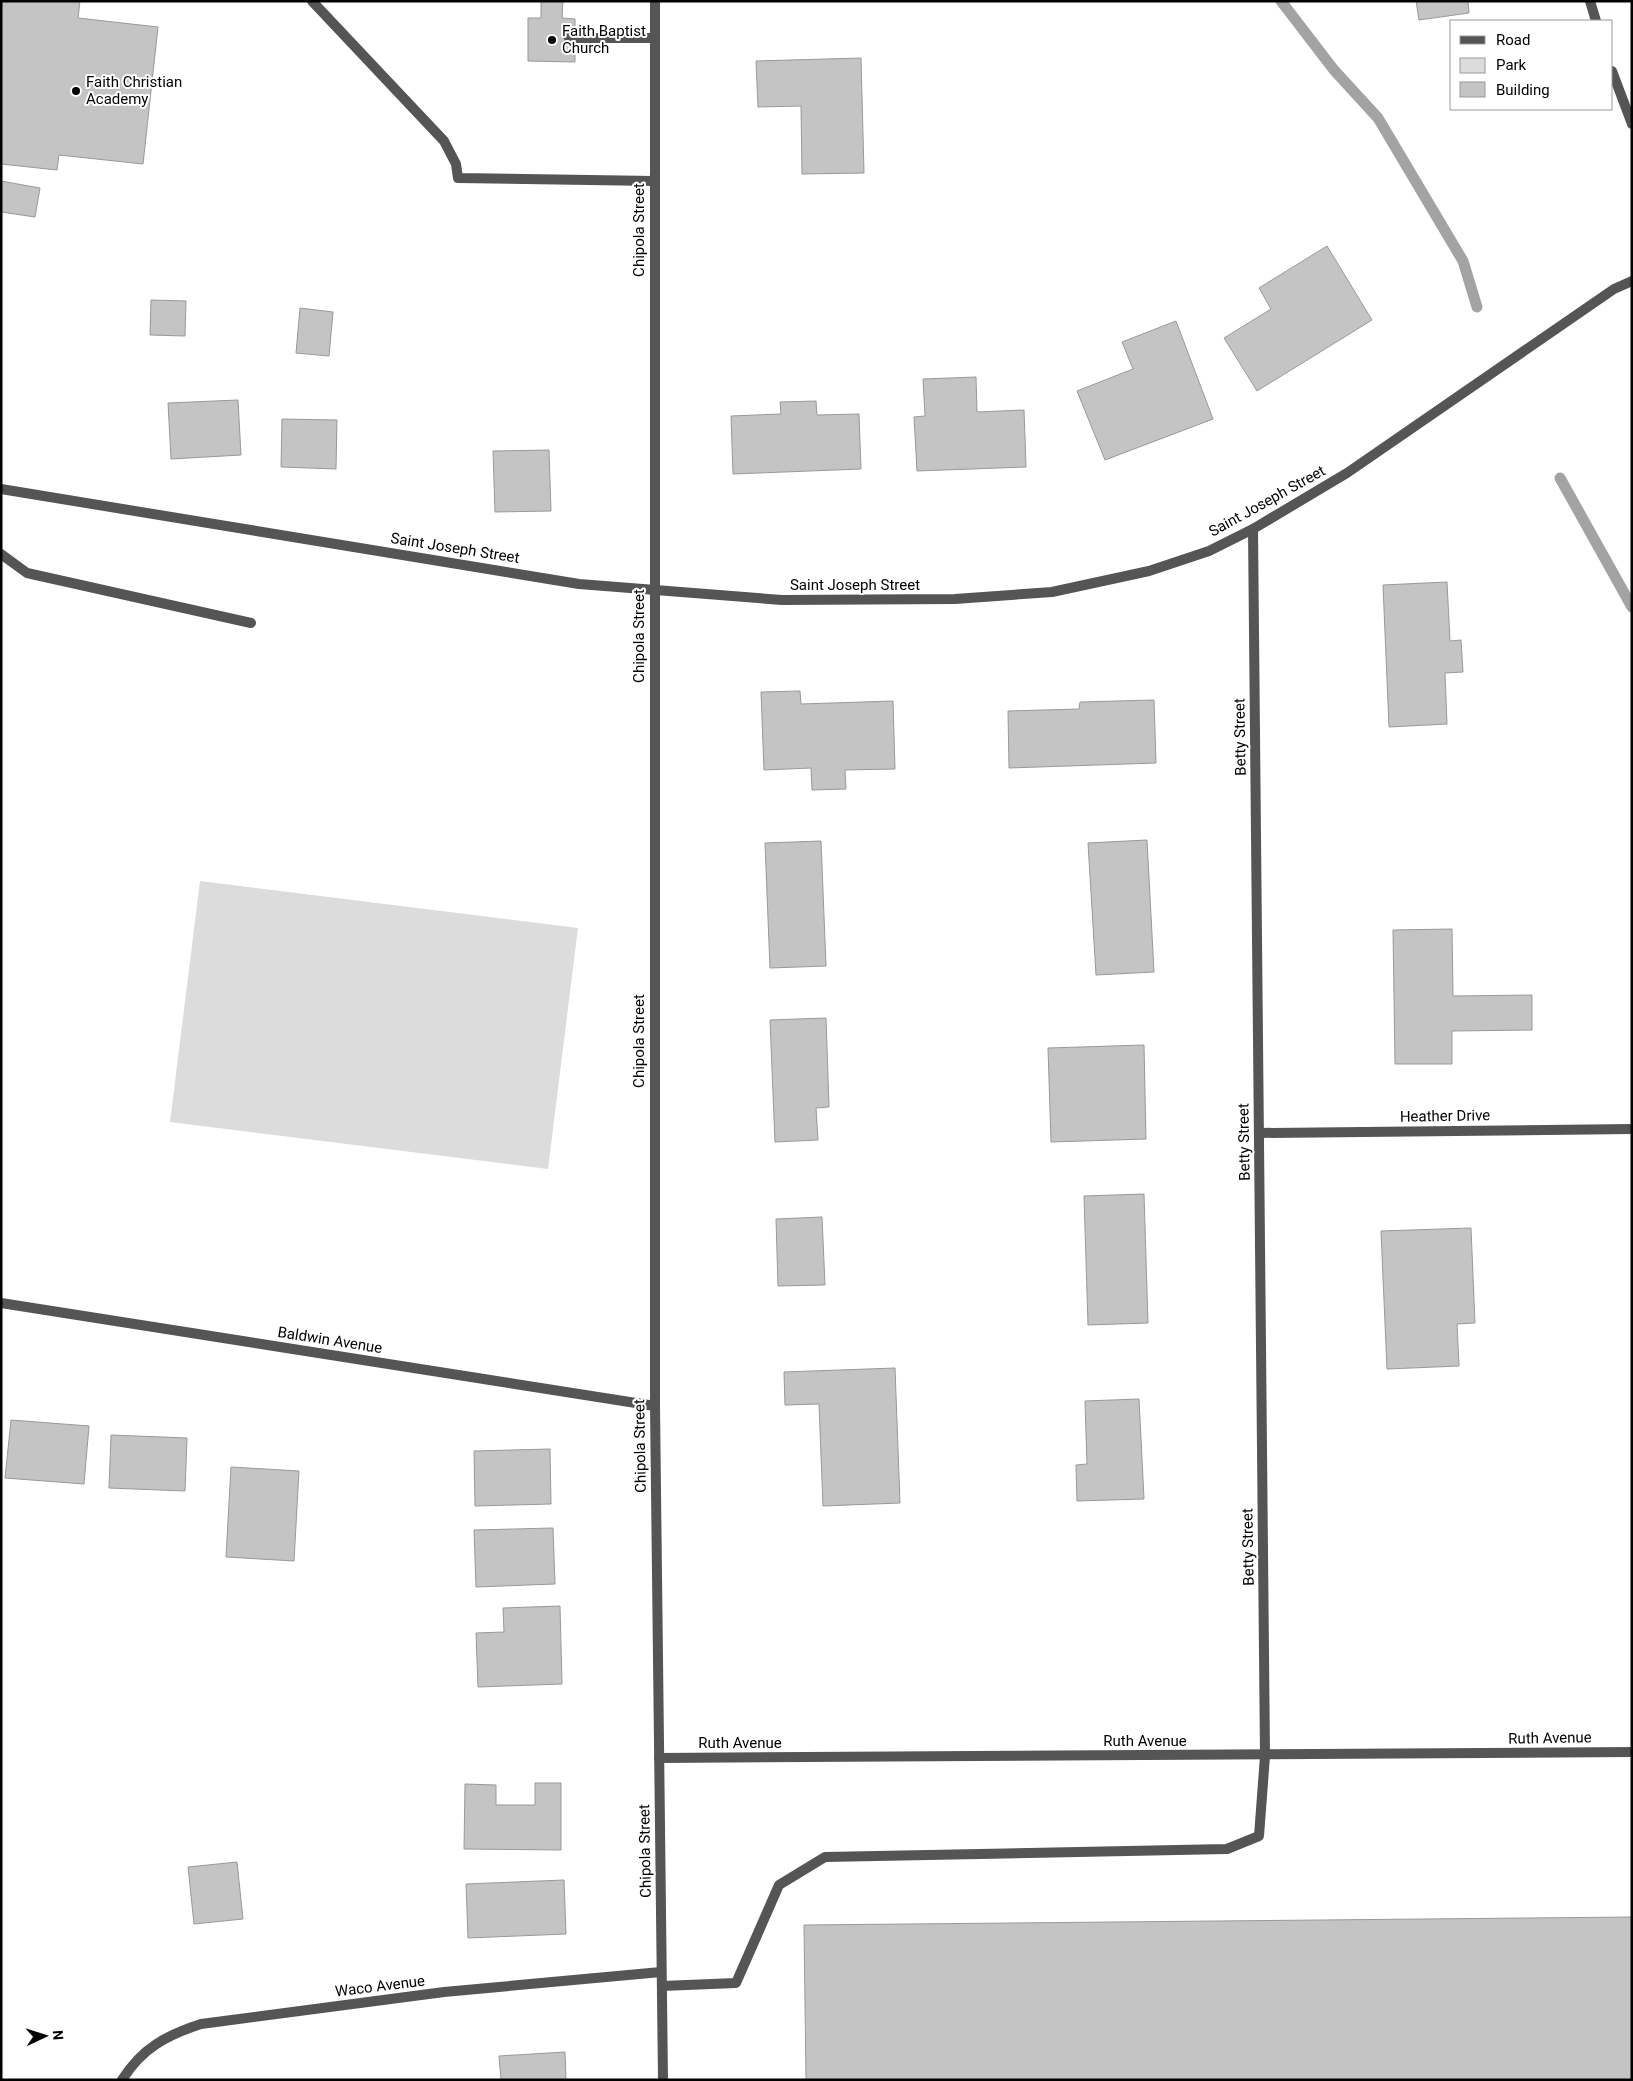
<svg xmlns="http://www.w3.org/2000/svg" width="1633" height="2081" viewBox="0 0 1633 2081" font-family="Roboto,sans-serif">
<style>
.green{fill:#dcdcdc}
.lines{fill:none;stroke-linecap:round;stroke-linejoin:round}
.stream{stroke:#a3a3a3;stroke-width:11}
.building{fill:#c4c4c4;stroke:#999}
.service{stroke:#555;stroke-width:10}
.minor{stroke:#555;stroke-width:10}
.poi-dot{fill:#000;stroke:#fff;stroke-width:2}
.labels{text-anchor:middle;stroke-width:4;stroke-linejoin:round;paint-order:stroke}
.poi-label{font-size:15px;fill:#000;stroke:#fff;text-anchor:start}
.street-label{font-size:15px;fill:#000;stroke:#fff}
</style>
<rect width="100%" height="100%" fill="#fff"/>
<path class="green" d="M200 881 578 928 548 1169 170 1122Z"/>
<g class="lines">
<g class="stream">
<path d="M1281 1 1334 70 1378 118 1463 261 1477 307"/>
<path d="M1560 478 1632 607"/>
</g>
</g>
<g class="building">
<path d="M1 1H80L78 18 158 27 143 164 59 155 57 170 1 164Z"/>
<path d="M541 1H563L562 18 575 19V62L528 61V18H541Z"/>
<path d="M1416 1H1468L1469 13 1419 20Z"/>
<path d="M861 58 864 173 802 174 801 106 758 107 756 61Z"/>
<path d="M1 181 40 188 35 217 1 212Z"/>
<path d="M1327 246 1372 320 1257 391 1224 338 1271 309 1259 288Z"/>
<path d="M151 300 186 301 185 336 150 335Z"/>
<path d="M300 308 333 312 329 356 296 353Z"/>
<path d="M1176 321 1213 419 1105 460 1077 391 1133 369 1122 342Z"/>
<path d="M976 377 977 412 1024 410 1026 467 917 471 914 417 925 416 923 379Z"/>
<path d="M238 400 241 455 171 459 168 403Z"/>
<path d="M816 401 817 415 859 414 861 469 733 474 731 416 781 414 780 402Z"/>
<path d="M282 419 337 420 336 469 281 467Z"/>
<path d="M549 450 551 511 495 512 493 451Z"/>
<path d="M1447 582 1450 641 1461 640 1463 672 1445 673 1447 724 1389 727 1383 585Z"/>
<path d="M800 691 801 704 893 701 895 769 845 770 846 789 812 790 811 768 764 770 761 692Z"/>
<path d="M1154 700 1156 763 1009 768 1008 711 1079 709 1080 702Z"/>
<path d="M1147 840 1154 972 1096 975 1088 843Z"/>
<path d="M821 841 826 966 770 968 765 843Z"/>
<path d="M1452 929 1453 996 1532 995V1030L1452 1031V1064H1395L1393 930Z"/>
<path d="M826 1018 829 1107 816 1108 818 1140 775 1142 770 1020Z"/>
<path d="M1144 1045 1146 1139 1051 1142 1048 1048Z"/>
<path d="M1144 1194 1148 1323 1088 1325 1084 1196Z"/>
<path d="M822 1217 825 1285 778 1286 776 1219Z"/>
<path d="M1471 1228 1475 1323 1457 1324 1459 1366 1387 1369 1381 1231Z"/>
<path d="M895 1368 900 1503 823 1506 819 1404 785 1405 784 1372Z"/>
<path d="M1139 1399 1144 1499 1077 1501 1076 1465 1087 1464 1085 1401Z"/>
<path d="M11 1420 89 1426 84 1484 5 1478Z"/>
<path d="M111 1435 187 1438 185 1491 109 1488Z"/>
<path d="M550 1449 551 1504 475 1506 474 1451Z"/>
<path d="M231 1467 299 1471 294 1561 226 1557Z"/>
<path d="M553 1528 555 1584 476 1587 474 1530Z"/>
<path d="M560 1606 562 1684 478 1687 476 1633 504 1632 503 1608Z"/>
<path d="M535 1783H561V1850L464 1849 465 1784 496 1785V1805H535Z"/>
<path d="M237 1862 243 1919 194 1924 188 1867Z"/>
<path d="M564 1880 566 1934 468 1938 466 1884Z"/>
<path d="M1632 1917V2080H806L804 1925Z"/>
<path d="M565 2052 566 2080H501L499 2056Z"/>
</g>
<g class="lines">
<g class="service">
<path d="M312 1 444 141 456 164 458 178 654 181"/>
<path d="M569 38H655"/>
<path d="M1 554 27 573 251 623"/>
<path d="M662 1986 736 1983 779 1885 825 1857 1227 1849 1259 1836 1265 1756"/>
</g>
<g class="minor">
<path d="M655 1V1406L663 2080"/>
<path d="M1590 1 1596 21"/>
<path d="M1612 71 1632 124"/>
<path d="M1 489 579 584 782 600 955 599 1052 592 1149 571 1209 551 1253 529 1347 473 1614 289 1632 281"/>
<path d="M1253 529 1265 1756"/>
<path d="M1259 1133 1632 1129"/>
<path d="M1 1303 655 1406"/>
<path d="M659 1758 1632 1752"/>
<path d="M122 2080C142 2048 167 2035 201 2024L444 1992 661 1972"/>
</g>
</g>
<g class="poi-dot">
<circle cx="552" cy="40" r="5"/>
<circle cx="76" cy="91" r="5"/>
</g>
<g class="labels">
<g class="poi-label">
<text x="562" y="36">Faith Baptist<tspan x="562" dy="17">Church</tspan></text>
<text x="86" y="87">Faith Christian<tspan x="86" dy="17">Academy</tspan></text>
</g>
<g class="street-label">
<text transform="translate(639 230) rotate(-90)" y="5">Chipola Street</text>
<text transform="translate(1267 501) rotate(-29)" y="5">Saint Joseph Street</text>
<text transform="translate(455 548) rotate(9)" y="5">Saint Joseph Street</text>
<text x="855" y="590">Saint Joseph Street</text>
<text transform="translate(639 636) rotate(-90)" y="5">Chipola Street</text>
<text transform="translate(1240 737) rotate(-91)" y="5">Betty Street</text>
<text transform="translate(639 1041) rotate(-90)" y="5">Chipola Street</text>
<text transform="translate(1445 1116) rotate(-1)" y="5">Heather Drive</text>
<text transform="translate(1244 1142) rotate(-91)" y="5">Betty Street</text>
<text transform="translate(330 1340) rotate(9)" y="5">Baldwin Avenue</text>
<text transform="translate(640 1446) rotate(-91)" y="5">Chipola Street</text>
<text transform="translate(1248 1547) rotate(-91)" y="5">Betty Street</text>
<text transform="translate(1550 1738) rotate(-1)" y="5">Ruth Avenue</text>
<text x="1145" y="1746">Ruth Avenue</text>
<text x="740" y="1748">Ruth Avenue</text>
<text transform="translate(645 1851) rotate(-91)" y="5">Chipola Street</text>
<text transform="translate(380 1986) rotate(-7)" y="5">Waco Avenue</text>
</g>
</g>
<rect width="1633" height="2081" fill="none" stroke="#000000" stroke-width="5"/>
<rect x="1450" y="20" width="162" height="90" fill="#ffffff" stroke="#999999"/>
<rect x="1460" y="36" width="25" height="8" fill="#555555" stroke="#999999"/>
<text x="1496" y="45" font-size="15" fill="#000000">Road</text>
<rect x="1460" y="58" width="25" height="15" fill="#dcdcdc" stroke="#999999"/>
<text x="1496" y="70" font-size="15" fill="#000000">Park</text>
<rect x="1460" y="82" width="25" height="15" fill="#c4c4c4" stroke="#999999"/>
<text x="1496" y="95" font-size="15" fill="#000000">Building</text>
<g transform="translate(45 2036) rotate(86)" stroke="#ffffff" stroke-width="4" paint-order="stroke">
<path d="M0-4L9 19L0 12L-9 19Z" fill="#000000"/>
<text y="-8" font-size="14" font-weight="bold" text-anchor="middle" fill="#000000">N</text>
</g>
</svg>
